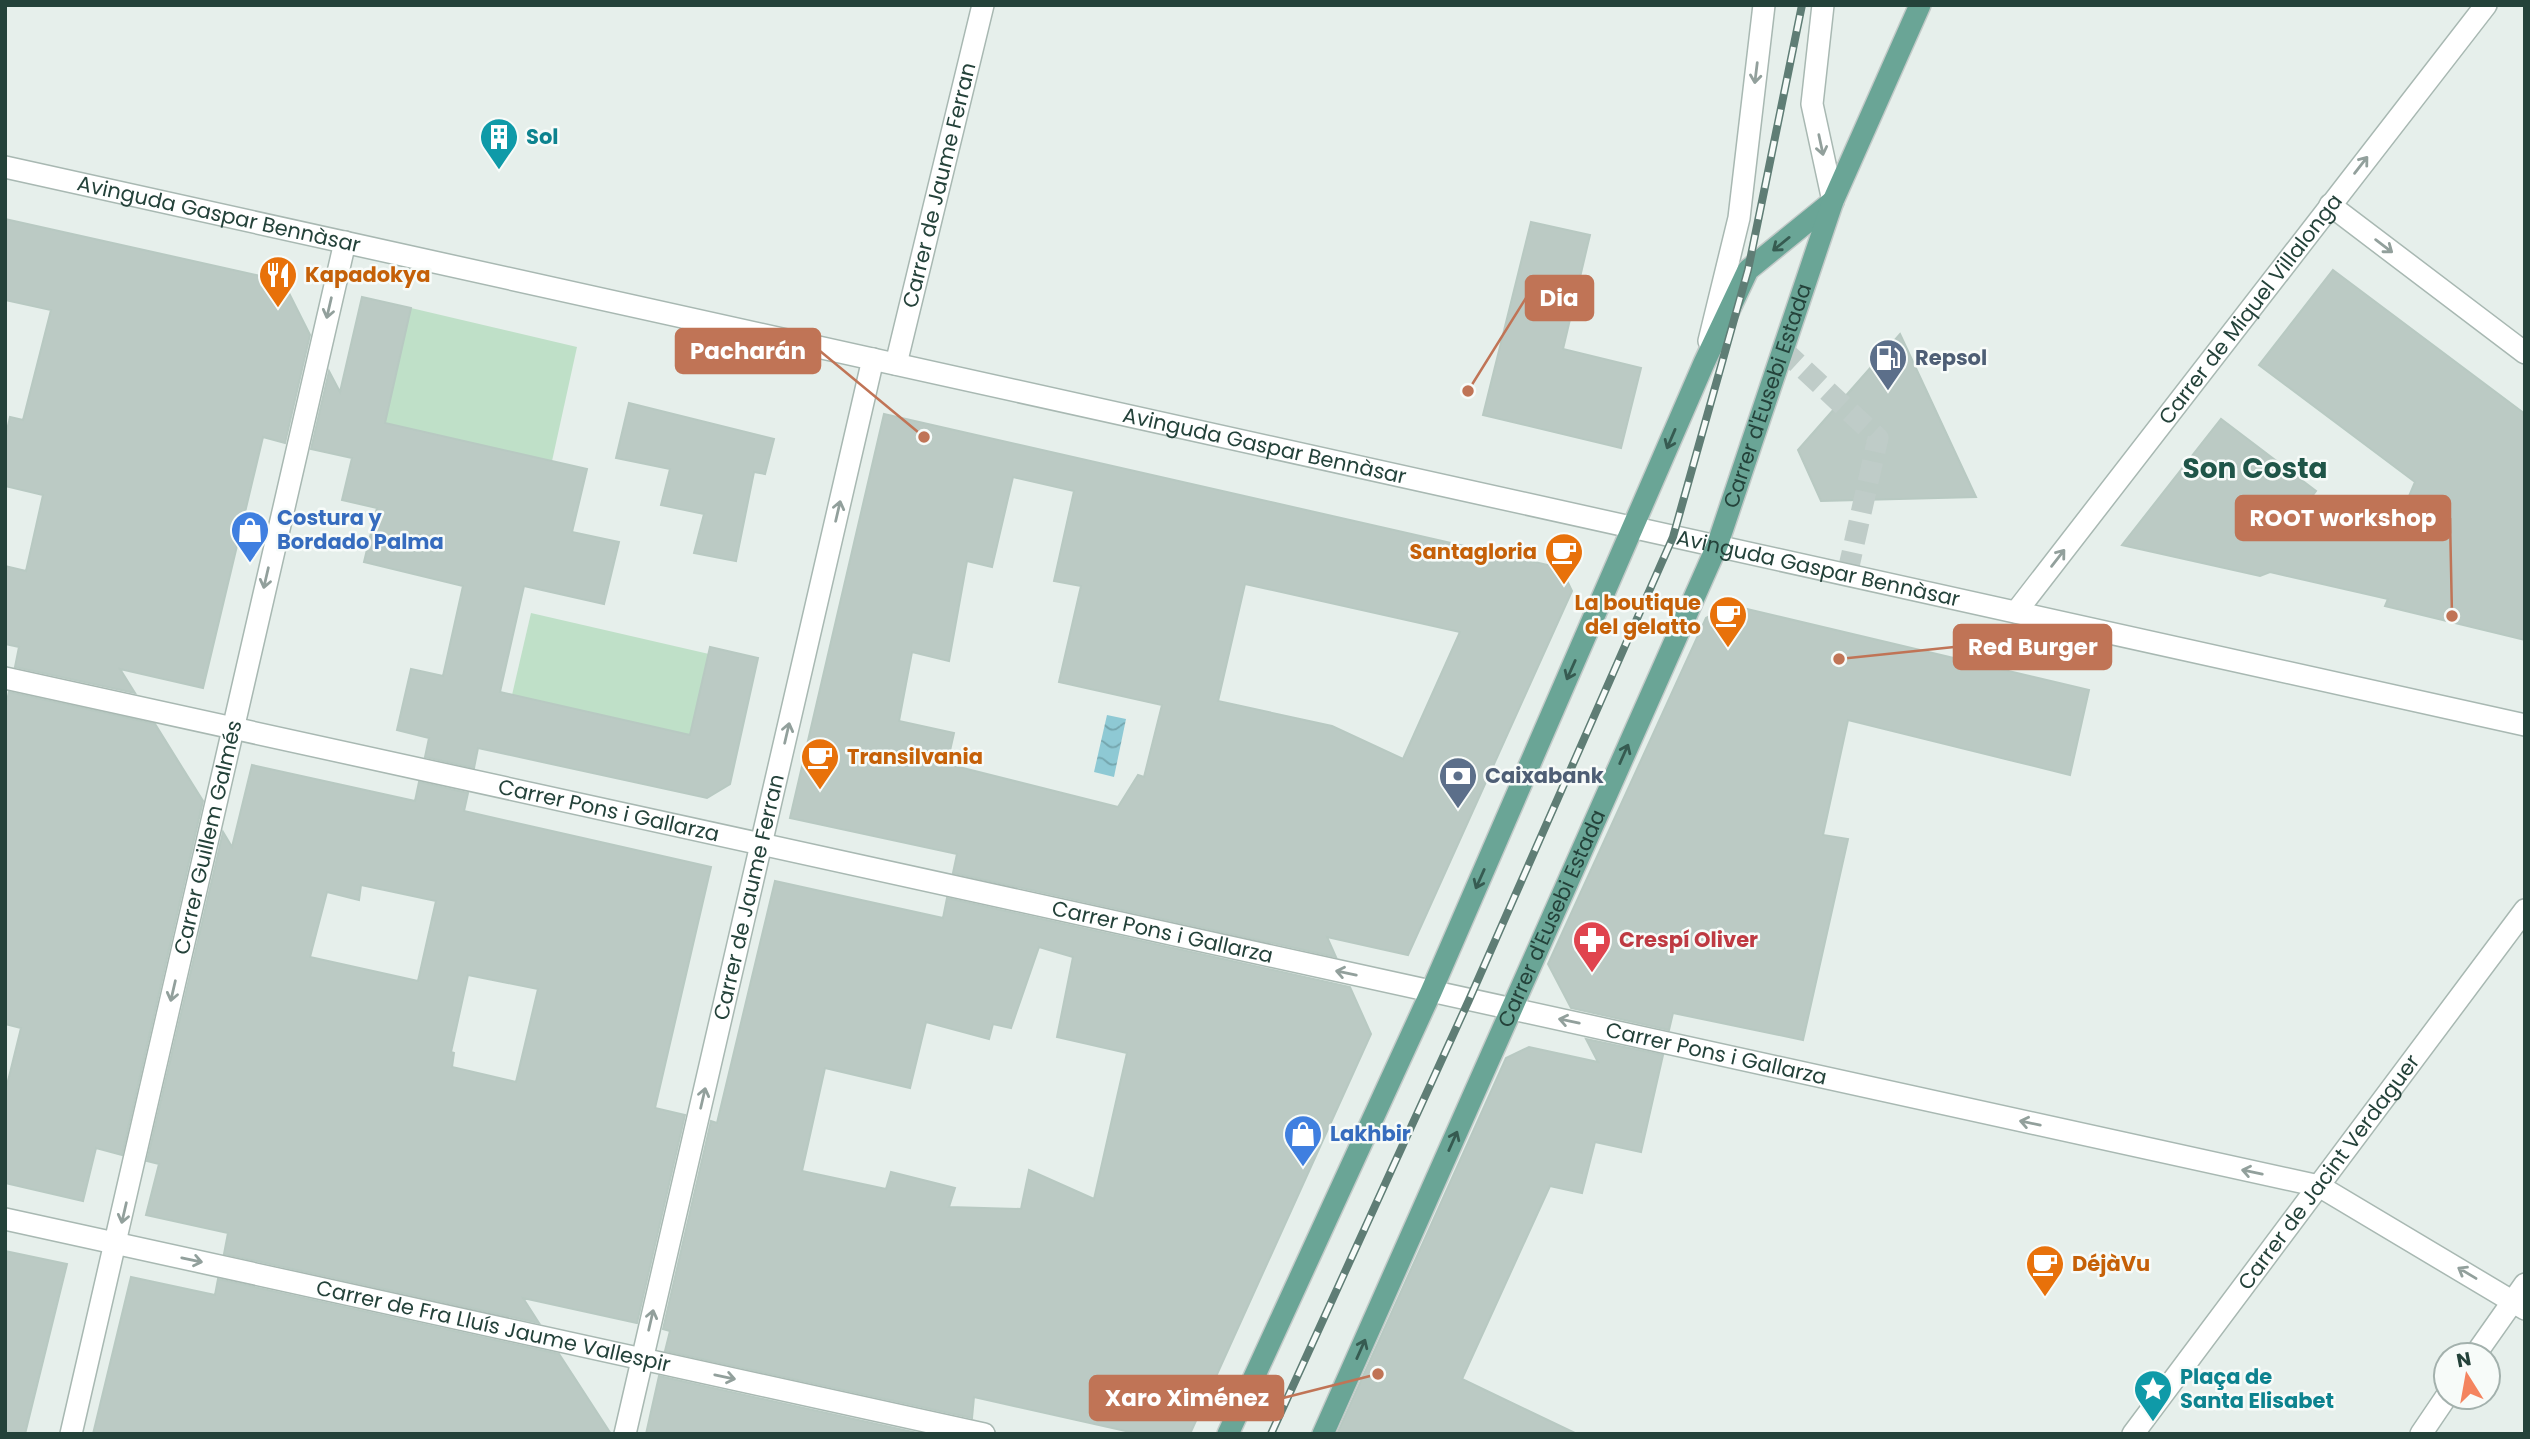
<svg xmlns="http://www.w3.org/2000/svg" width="2530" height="1439" viewBox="0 0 2530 1439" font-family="Poppins,sans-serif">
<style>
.pitch{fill:#bfe0c8}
.water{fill:url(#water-waves)}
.building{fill:#bbcac4;stroke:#b8c9c2;stroke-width:2;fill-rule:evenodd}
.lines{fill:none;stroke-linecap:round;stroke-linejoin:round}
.minor-tunnel{stroke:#bfccc8;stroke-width:21;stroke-dasharray:21 10;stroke-linecap:butt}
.minor-casing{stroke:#a8b8b2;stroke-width:24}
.major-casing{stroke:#c2cac8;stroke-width:24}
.minor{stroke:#fff;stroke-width:21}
.major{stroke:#6aa596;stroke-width:21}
.rail-casing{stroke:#5f7d75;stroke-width:8}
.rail{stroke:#f7fbf9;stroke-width:5;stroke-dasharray:16;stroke-linecap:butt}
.oneway{stroke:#92a09c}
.oneway2{stroke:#365b51}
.labels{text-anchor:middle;stroke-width:5;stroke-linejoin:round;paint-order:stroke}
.culture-label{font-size:21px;font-weight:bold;fill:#0d838f;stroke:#f7fbf9;text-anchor:start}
.street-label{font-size:21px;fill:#24423a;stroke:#f7fbf9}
.food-label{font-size:21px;font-weight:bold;fill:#c56008;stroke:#f7fbf9;text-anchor:start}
.service-label{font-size:21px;font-weight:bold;fill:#4e5e75;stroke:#f7fbf9;text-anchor:start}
.shop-label{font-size:21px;font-weight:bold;fill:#366cbe;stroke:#f7fbf9;text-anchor:start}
.health-label{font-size:21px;font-weight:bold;fill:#be3a42;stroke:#f7fbf9;text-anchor:start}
.district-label{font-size:28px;font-weight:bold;fill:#1f5548;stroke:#f7fbf9}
.leader{fill:none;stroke:#c07456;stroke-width:2.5}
.callout-dot{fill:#c07456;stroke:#f7fbf9;stroke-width:2.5}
.callout{fill:#c07456;stroke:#c07456;stroke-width:2.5}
.callout-label{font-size:23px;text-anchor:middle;font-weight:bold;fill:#fff}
</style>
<defs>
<pattern id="water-waves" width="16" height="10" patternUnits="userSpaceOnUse" patternTransform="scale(1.75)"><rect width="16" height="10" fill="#8ec9d4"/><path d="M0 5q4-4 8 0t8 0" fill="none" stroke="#74a5ad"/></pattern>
</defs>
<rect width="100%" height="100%" fill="#e6efeb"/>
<g class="pitch">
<path d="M411 308 577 347 552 461 385 423Z"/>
<path d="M531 613 709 654 690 735 512 695Z"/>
</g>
<path class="water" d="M1107 715 1126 719 1114 777 1094 772Z"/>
<g class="building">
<path d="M5 219 283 281 310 335 285 443 263 437 203 688 120 669 135 693 15 667 19 647 5 644V566L26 571 43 495 5 486V439L10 417 23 420 51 310 5 300Z"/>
<path d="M1531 222 1590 235 1563 349 1641 368 1621 448 1483 415Z"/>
<path d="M2333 270 2525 414V640L2385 606 2388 599 2270 572 2260 576 2122 545 2221 419 2316 491 2301 511 2394 532 2415 482 2259 365Z"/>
<path d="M362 297 411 308 385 423 587 469 572 532 619 542 604 604 524 586 500 692 690 735 710 647 758 658 730 784 707 798 478 748 474 768 425 757 429 738 397 730 411 669 443 676 463 586 364 562 377 508 342 500 352 458 311 449 329 371 340 392Z"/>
<path d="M1900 334 1976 497 1821 501 1798 450Z"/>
<path d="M629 403 774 439 765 474 754 472 736 561 694 553 704 514 661 505 670 469 616 458Z"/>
<path d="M884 414 1561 568 1572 591 1408 955 1327 937 1336 957 953 873 957 854 790 818ZM1013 477 1074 491 1054 581 1081 586 1059 682 1162 705 1144 777 1138 775 1118 807 947 764 954 733 899 721 912 652 949 661 967 561 992 567ZM1245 584 1460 632 1403 759 1332 726 1218 701Z"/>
<path d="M1730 605 2089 690 2070 775 1848 720 1823 835 1848 839 1803 1040 1673 1013 1669 1030 1571 1008 1548 964 1706 618Z"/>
<path d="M9 692 155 724 203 801 122 1155 96 1148 83 1201 5 1183V1093L21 1028 5 1024V709Z"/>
<path d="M252 765 415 801 419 782 468 793 464 811 711 867 655 1108 685 1115 637 1323 523 1298 539 1323 224 1254 228 1233 146 1215 159 1164 147 1161 223 832 232 847ZM361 885 436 901 418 981 310 957 327 892 359 900ZM468 975 538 989 516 1082 452 1067 454 1053 451 1052Z"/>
<path d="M775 881 943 918 947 898 1350 987 1371 1034 1190 1434H1139L974 1397 972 1418 665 1351 670 1331 663 1329 711 1121 717 1123ZM1039 947 1073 957 1057 1037 1127 1053 1094 1199 1029 1170 1021 1209 949 1207 955 1188 891 1172 886 1189 802 1171 825 1068 910 1088 926 1022 989 1039 993 1024 1011 1028Z"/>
<path d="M1586 1039 1663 1055 1641 1152 1595 1142 1582 1193 1550 1186 1462 1379 1577 1434H1337L1506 1058 1529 1047 1598 1062Z"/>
<path d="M5 1251 67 1264 25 1434H5Z"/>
<path d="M131 1277 215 1295 218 1279 559 1354 611 1434H93Z"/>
<path d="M659 1376 922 1434H646Z"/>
</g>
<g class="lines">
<path class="minor-tunnel" d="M1782 349 1878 438 1847 575"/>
<defs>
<g id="minor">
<path d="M1823 5 1812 104 1833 201"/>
<path id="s1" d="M5 167 2525 725"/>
<path d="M2330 205 2525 353"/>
<path d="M1709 341 1739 218 1764 5"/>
<path id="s2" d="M896 364 983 5"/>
<path id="s3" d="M2016 612 2486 5"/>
<path id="s4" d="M5 678 2319 1186 2525 1309"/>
<path id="s5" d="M5 1219 984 1434"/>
<path d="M2475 1355 2525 1284"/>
<path id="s6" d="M71 1434 345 242"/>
<path id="s7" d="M625 1434 873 359"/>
<path id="s8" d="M2133 1434 2525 910"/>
<path d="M2421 1434 2446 1397"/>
</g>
<g id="major">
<path d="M1228 1434 1431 992 1704 363 1748 270 1833 201"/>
<path id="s9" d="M1323 1434 1717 546 1833 201 1920 5"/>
</g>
</defs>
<use href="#minor" class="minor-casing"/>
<use href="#major" class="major-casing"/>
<use href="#minor" class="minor"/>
<use href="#major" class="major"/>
<defs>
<path id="rail" d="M1271 1434 1469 1000 1673 537 1748 270 1802 5"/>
</defs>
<use href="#rail" class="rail-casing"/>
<use href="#rail" class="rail"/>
</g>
<defs><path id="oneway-shaft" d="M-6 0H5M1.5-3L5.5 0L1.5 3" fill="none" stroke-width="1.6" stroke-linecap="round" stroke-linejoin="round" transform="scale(1.75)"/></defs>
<g class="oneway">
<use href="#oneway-shaft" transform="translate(1756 73) rotate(97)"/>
<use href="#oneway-shaft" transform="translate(1821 145) rotate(78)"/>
<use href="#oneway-shaft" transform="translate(2361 165) rotate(-52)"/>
<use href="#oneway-shaft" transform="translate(2384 246) rotate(37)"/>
<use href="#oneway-shaft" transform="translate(329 308) rotate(103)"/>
<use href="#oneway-shaft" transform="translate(838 511) rotate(-77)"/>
<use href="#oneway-shaft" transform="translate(2058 558) rotate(-52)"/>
<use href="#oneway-shaft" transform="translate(266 578) rotate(103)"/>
<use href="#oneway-shaft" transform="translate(787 733) rotate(-77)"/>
<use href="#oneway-shaft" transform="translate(1346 973) rotate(-168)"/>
<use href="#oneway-shaft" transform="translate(173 991) rotate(103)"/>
<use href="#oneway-shaft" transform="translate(1569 1021) rotate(-168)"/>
<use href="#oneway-shaft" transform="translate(703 1098) rotate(-77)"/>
<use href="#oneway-shaft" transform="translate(2030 1123) rotate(-168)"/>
<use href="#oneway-shaft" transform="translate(2252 1172) rotate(-168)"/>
<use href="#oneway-shaft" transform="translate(124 1213) rotate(103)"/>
<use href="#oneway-shaft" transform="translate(192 1260) rotate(12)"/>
<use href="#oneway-shaft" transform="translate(2467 1273) rotate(-149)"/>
<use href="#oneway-shaft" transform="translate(651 1320) rotate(-77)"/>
<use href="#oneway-shaft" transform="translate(725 1377) rotate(12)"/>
</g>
<g class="oneway2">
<use href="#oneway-shaft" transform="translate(1781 244) rotate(141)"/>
<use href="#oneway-shaft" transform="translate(1671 439) rotate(113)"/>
<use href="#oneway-shaft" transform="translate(1571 670) rotate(114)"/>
<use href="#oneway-shaft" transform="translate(1624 754) rotate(-66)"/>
<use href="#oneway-shaft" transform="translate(1480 879) rotate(114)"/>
<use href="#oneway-shaft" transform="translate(1453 1141) rotate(-66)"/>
<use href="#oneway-shaft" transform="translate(1361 1349) rotate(-66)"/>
</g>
<defs>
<symbol id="building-pin" viewBox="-11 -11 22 30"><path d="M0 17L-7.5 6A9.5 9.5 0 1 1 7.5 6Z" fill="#0f9aa8" stroke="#f7fbf9"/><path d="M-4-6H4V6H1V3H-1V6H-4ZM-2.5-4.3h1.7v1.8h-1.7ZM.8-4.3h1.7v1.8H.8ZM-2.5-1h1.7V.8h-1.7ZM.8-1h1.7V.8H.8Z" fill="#fff"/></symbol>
<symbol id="restaurant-pin" viewBox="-11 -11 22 30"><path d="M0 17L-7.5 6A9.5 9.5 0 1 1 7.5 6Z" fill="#e8710a" stroke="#f7fbf9"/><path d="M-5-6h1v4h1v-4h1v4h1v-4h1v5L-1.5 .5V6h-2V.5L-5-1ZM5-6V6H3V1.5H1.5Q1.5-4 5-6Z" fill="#fff"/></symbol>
<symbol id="fuel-pin" viewBox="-11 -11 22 30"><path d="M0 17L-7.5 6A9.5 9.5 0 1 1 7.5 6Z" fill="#5c6f8a" stroke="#f7fbf9"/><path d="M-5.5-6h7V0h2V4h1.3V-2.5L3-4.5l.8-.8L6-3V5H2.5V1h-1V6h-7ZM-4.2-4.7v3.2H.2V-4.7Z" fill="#fff"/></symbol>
<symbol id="shop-pin" viewBox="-11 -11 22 30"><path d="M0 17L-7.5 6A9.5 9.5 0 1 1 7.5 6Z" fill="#3f7fe0" stroke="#f7fbf9"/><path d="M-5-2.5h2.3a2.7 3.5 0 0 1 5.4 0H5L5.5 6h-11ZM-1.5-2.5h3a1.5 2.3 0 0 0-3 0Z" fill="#fff"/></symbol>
<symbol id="cafe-pin" viewBox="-11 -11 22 30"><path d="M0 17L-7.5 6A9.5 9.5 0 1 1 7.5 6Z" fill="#e8710a" stroke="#f7fbf9"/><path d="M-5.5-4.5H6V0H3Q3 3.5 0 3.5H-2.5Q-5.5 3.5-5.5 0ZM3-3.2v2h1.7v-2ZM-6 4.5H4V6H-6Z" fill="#fff"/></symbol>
<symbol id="bank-pin" viewBox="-11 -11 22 30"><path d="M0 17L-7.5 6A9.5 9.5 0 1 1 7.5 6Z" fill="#5c6f8a" stroke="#f7fbf9"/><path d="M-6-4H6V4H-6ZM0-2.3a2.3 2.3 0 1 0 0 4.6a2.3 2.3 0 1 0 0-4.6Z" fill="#fff"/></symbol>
<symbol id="pharmacy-pin" viewBox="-11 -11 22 30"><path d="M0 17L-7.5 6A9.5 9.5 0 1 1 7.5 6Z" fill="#e0444e" stroke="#f7fbf9"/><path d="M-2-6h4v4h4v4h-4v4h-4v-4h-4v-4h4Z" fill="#fff"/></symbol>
<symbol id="sight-pin" viewBox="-11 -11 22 30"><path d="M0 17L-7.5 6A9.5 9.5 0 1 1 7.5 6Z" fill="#0f9aa8" stroke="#f7fbf9"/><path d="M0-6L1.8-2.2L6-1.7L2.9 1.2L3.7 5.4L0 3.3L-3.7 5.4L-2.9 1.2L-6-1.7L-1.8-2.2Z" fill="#fff"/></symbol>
</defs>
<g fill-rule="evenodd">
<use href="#building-pin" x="477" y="115" width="44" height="60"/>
<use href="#restaurant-pin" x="256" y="253" width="44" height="60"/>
<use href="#fuel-pin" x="1866" y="336" width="44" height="60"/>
<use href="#shop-pin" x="228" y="508" width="44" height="60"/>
<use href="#cafe-pin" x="1542" y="530" width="44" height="60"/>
<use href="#cafe-pin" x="1706" y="593" width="44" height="60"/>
<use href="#cafe-pin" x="798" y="735" width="44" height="60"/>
<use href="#bank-pin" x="1436" y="754" width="44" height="60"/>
<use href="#pharmacy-pin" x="1570" y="918" width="44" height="60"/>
<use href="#shop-pin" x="1281" y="1112" width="44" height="60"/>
<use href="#cafe-pin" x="2023" y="1242" width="44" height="60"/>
<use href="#sight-pin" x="2131" y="1367" width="44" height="60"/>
</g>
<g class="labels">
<g class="culture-label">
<text x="526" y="144">Sol</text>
<text x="2180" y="1384">Plaça de<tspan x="2180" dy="24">Santa Elisabet</tspan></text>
</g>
<g class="street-label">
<text dy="7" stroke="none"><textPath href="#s2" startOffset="184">Carrer de Jaume Ferran</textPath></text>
<text dy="7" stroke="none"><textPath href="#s1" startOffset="219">Avinguda Gaspar Bennàsar</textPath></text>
<text dy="7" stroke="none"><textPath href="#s3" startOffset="383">Carrer de Miquel Villalonga</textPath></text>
<text dy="7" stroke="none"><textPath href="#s9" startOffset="1130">Carrer d'Eusebi Estada</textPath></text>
<text dy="7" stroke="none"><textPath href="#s1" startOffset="1290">Avinguda Gaspar Bennàsar</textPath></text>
<text dy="7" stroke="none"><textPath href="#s1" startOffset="1857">Avinguda Gaspar Bennàsar</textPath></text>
<text dy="7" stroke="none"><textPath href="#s4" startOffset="618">Carrer Pons i Gallarza</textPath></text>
<text dy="7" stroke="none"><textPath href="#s6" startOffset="612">Carrer Guillem Galmés</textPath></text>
<text dy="7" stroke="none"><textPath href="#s7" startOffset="551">Carrer de Jaume Ferran</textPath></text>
<text dy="7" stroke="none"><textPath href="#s9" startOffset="564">Carrer d'Eusebi Estada</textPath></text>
<text dy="7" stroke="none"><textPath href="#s4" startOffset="1185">Carrer Pons i Gallarza</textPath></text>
<text dy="7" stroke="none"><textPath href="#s4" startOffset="1752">Carrer Pons i Gallarza</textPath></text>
<text dy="7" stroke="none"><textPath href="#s8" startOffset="327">Carrer de Jacint Verdaguer</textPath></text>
<text dy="7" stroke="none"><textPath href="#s5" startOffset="500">Carrer de Fra Lluís Jaume Vallespir</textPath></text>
</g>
<g class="food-label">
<text x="305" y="282">Kapadokya</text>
<text x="1537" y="559" text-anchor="end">Santagloria</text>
<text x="1701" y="610" text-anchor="end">La boutique<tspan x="1701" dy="24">del gelatto</tspan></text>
<text x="847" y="764">Transilvania</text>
<text x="2072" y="1271">DéjàVu</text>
</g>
<g class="service-label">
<text x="1915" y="365">Repsol</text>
<text x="1485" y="783">Caixabank</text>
</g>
<g class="shop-label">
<text x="277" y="525">Costura y<tspan x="277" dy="24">Bordado Palma</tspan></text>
<text x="1330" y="1141">Lakhbir</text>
</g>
<g class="health-label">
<text x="1619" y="947">Crespí Oliver</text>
</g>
<g class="district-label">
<text x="2255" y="478">Son Costa</text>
</g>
</g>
<path class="leader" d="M1468 391L1526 298M924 437L820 351M2452 616L2450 518M1839 659L1954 647M1378 1374L1283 1398"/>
<g class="callout-dot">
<circle cx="1468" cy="391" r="7"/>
<circle cx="924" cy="437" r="7"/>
<circle cx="2452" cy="616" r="7"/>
<circle cx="1839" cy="659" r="7"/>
<circle cx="1378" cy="1374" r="7"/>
</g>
<g class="callout">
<rect x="1526" y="276" width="67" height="44" rx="7"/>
<rect x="676" y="329" width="144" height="44" rx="7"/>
<rect x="2236" y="496" width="214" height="44" rx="7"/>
<rect x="1954" y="625" width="157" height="44" rx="7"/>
<rect x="1090" y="1376" width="193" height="44" rx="7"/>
</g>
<g class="callout-label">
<text x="1559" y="306">Dia</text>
<text x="748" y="359">Pacharán</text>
<text x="2343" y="526">ROOT workshop</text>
<text x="2033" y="655">Red Burger</text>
<text x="1187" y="1406">Xaro Ximénez</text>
</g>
<rect width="2530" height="1439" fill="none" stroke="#24423a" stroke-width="14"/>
<g transform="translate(2467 1376) rotate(349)"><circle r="33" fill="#f7fbf9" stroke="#a3b1ad" stroke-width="2"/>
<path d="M0-5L12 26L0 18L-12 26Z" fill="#f4845f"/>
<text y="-10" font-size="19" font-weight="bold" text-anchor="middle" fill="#24423a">N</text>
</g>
</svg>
